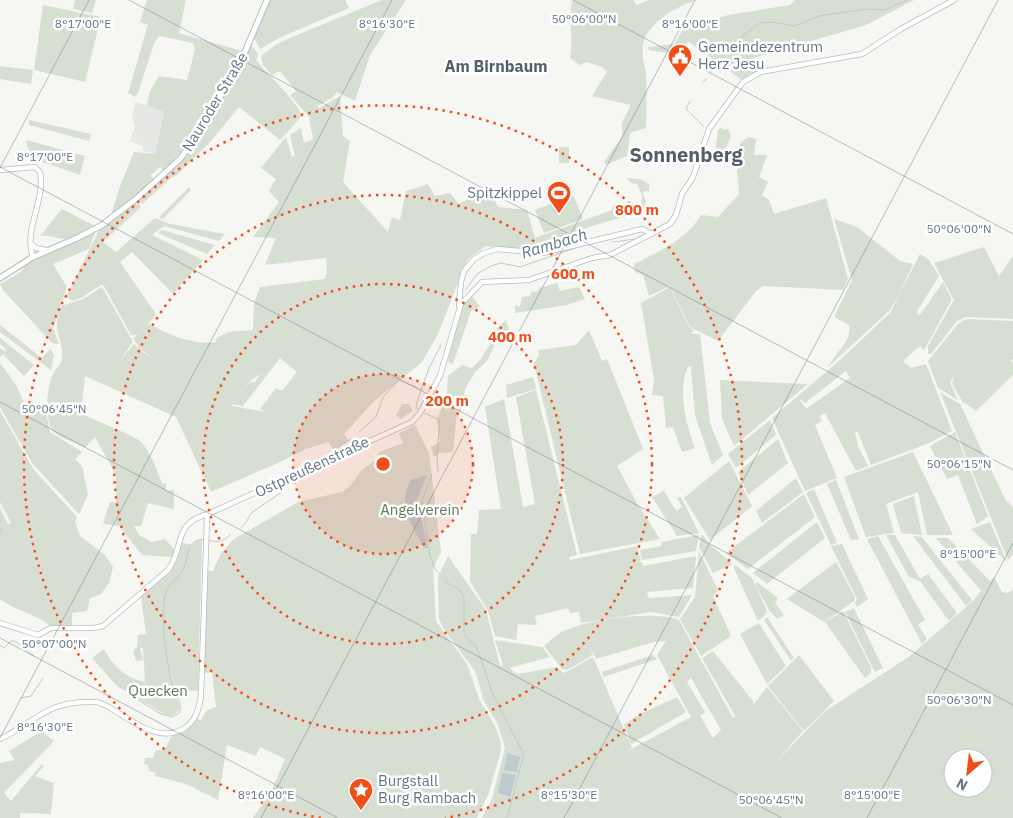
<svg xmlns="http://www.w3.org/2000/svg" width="1013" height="818" viewBox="0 0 1013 818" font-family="'IBM Plex Sans',sans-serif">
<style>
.built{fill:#e7e8e6}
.green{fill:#d7dfd3;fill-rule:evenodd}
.water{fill:#becacf}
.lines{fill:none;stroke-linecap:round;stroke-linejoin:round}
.stream{stroke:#becacf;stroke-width:1}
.secondary-casing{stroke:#b7bdc1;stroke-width:6}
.primary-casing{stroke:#b8bcc0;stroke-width:7}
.secondary{stroke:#fff;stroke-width:4.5}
.primary{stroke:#fff;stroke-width:5}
.ticks{fill:none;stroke:#637686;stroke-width:1;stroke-opacity:0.45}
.ring{fill:none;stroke:#f14e18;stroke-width:2.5;stroke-dasharray:2.5 5}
.labels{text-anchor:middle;stroke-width:5;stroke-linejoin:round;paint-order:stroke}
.poi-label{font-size:15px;fill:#637686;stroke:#fff;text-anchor:start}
.street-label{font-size:15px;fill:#637686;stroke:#fff}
.park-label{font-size:15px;fill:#63785e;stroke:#fff}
.neighbourhood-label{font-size:16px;font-weight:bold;fill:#515f6b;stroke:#fff}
.water-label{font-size:16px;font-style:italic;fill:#5f7883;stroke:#fff}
.district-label{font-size:20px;font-weight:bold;fill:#515f6b;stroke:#fff}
.ticks-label{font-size:12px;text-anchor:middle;fill:#637686;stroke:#fff;stroke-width:5;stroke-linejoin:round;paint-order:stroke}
.centre{fill:#f14e18;stroke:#fff;stroke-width:2.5}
.ring-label{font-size:15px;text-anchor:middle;font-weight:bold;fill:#f14e18;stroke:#fff;stroke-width:5;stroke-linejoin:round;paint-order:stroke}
</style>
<rect width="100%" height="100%" fill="#f6f6f2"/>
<path class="built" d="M136 102 154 107 164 112 155 154 143 151V146L130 141 135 126 132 117Z"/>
<g class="green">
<path d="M75 0H96L92 13 73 9Z"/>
<path d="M147 0H186L179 33 242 51 241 53 191 140 164 171 160 167 150 176 155 179 111 215 119 189 134 152 155 154 164 112 147 105 150 91 159 76 187 80 195 50 193 43 159 36 154 43 138 93 135 97 128 93 148 25 140 22Z"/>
<path d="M270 0H345L349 8 279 38 260 49 254 38Z"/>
<path d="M382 0H406L370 55 355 101 337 92 332 98 317 106 319 108 340 96 343 136 350 141 343 182 388 232 392 217 400 220 406 191 428 184 435 196 450 193 459 204 488 188 498 207 527 210 535 238 612 210 613 205 633 208 641 207 642 195 637 184 631 183 627 178 640 179 649 184V191H645L643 194 646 201 644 210C627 220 576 223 564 244 535 251 516 249 486 246L469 258 465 265 438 334 422 362 374 401 344 434 349 441 339 447 336 453 328 442 306 449 280 462 211 492 176 417 85 376 81 413C94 421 134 435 141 442 151 453 157 469 162 484L166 483V491L174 490V509L148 503 141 526H134L139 535 151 542 165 539 175 550 173 557 142 555 119 526 103 524 110 502H116V475L95 437 85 448C76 441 62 440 54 432 43 420 47 385 54 372 57 367 61 365 62 359 64 337 50 331 61 306L83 299 102 287 133 342 118 363 134 344 144 353 155 359 140 349 133 338 138 335H131L104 286 101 285 81 298 72 301 66 297 99 230 137 202 141 207 103 242 116 252 155 218 170 224 225 234 219 241 164 226 152 235 203 260 173 294 132 252 120 262 156 314 146 327 149 324C169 335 192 345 216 342L217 338 228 332 253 330 254 303 260 287 325 279 327 272 326 258 265 265 276 238 253 237 279 202 269 191 276 179 261 168 286 137 292 157 295 156 290 135 301 128 304 143 313 139 309 117 290 95 296 91 280 71 272 75 263 65 261 56 277 44 292 37ZM280 358 297 372 282 391 276 388 260 409 266 412 232 406 230 408 251 380 260 374 255 382H250L233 404 243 406Z"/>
<path d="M572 0H633L637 5 649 0H697C678 6 654 19 645 38 640 49 644 62 646 73 647 91 646 110 646 128L630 133 627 156 606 165 604 162 622 137V123L631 105 592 96 607 72 602 67 586 62 580 65 570 58C574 39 568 19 572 0Z"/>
<path d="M795 0H914L866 25 753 58 762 70 742 80 689 42 668 53 649 50 648 47 674 44 683 30 728 15 790 5Z"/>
<path d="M43 5 101 17 85 82 34 70Z"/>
<path d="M251 45 258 54 256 60C269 76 295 99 302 116L280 140 239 107 211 141 177 175 171 178 142 204 139 200 178 165 198 139Z"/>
<path d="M0 66 33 70 31 84 0 79Z"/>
<path d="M29 120 91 134 89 141 29 125Z"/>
<path d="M721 127 724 130 728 129 731 136 720 162 714 160 718 130Z"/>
<path d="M749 137 756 139 754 155H767L759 177 768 182 762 195 769 200 774 214 826 198 848 279 843 290 763 286 756 291 718 341 690 327 670 286 649 296 643 275 635 272 634 264C659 252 687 239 701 215L718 217 739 194 736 156 741 142Z"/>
<path d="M26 140 85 156 80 175 45 163H37L27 146Z"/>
<rect x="559" y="147" width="10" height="16"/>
<path d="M189 187 191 190 163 219 159 217Z"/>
<path d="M573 195 583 219 544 233 535 210Z"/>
<path d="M62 209C74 214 82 221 94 225 87 231 74 240 64 239 53 238 53 235 40 236Z"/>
<path d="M834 219 857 227 900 261 913 264 899 295 889 311 828 367C835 354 853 339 849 325L836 318 835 315 852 280Z"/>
<path d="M162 230 215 245 207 254 158 233Z"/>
<path d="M95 232 89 249 53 264 67 287 53 328 59 344 52 343 3 290 0 284 21 272 26 264Z"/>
<path d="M984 247 999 276 1013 256V319L966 317 957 321 931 354H928V346L954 300 934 263Z"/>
<path d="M920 254 929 260 939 276 916 313 920 315 943 282 951 297V301L924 350 920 346 903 361 911 368 926 364 952 431 929 443 871 465 858 432H855L858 446 868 466 856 471 825 413 820 416 822 421 815 425 837 478 805 491 772 418 839 361 890 313ZM846 371 850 378 806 409 800 400H802L805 403Z"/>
<path d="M557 283 560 291 579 287 585 299 567 305 515 313V305L520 307 522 297 530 296 531 292 539 291V288Z"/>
<path d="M670 287 689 327 694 331 691 334H700L710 423 723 455 712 465 695 415 691 366 688 367C677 391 686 423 695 448L682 452 673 427 666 428 663 396 652 395 654 379 641 303Z"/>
<path d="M471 295 480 307 471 311 453 364 448 362C453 340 455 312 471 295Z"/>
<path d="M966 319 1013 321V359L1011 360 1013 363V375L976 411 962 401 952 384 954 375 950 383 958 400 938 388 928 361 957 325Z"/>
<path d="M506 320 510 333 498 339 487 361 475 372 465 389 461 411 457 413 453 452 440 453 434 457 431 447 440 442 437 420 447 394 448 376 462 365 472 368 480 360 491 343 490 339 496 329Z"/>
<path d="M0 325 42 358 50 349 54 355 51 370 0 332Z"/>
<path d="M589 330 602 361 607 359 643 449 617 466 637 503 660 539 580 554 534 364 539 355 538 350 576 345Z"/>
<path d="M0 338 34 365 24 376 3 354 0 357V348L4 351 6 349 0 344Z"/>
<path d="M0 363 16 385 27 409 44 403 50 432 82 452 75 459 82 466 88 495 79 514 32 463 0 407Z"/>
<path d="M533 377 536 389 507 398 506 385Z"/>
<path d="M720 380 808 384 734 446 722 419Z"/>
<path d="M536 390 577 555 569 557 570 560 637 546 641 561 636 562H642L643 566 696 556 693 588 647 592 649 598 692 595 679 617 651 612 581 623 579 612 570 613 568 608 535 616 537 625 518 624 516 640 495 636 488 611 470 581 471 534H477L479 510 501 509 485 407 504 399 523 507 535 504 516 397Z"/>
<path d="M940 392 960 404 1005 499 1013 507V554L1008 560Z"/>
<path d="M402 404H409L413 411 401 419 396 415Z"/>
<path d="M0 411 34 470 77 517 75 522 80 536 105 555 113 567 109 583 101 594 90 598 87 611 72 613V626H50C33 612 17 612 0 599V508L8 524 11 523 0 502Z"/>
<path d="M770 420 776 435 736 468 728 454Z"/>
<path d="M415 425 429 453 441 552 433 568 436 621 467 664 479 699 496 728 501 743 500 755 488 795 477 818H253L270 794 285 759 260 747 256 756 227 745 218 800 186 784 155 776 156 773 149 771 148 765 144 764 145 758H153L155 751 165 749 172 735 181 733 197 719 201 720 207 710 216 707 212 672 204 673 207 571H213L221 553 234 539 298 502 342 492 350 486 361 471 378 458 379 452 403 443 399 433Z"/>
<path d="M955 432 988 516 977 524 958 475 947 479 930 446Z"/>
<path d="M778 439 788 463 748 495 738 472Z"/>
<path d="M913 452 953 535H927L918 492 886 504 894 533 866 537 844 477Z"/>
<path d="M729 461 752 506 710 540 684 498Z"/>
<path d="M796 478 803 492 762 523 756 511Z"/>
<path d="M836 480 859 539 851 540 827 484Z"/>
<path d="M814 489 837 543 831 545 806 493Z"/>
<path d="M664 491 676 511 682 507 677 498 681 497 699 533 677 536 652 497Z"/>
<path d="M804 494 815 517 748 569 726 553Z"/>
<path d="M914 496 922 535 901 533 893 504Z"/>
<path d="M817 522 825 538 767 584 753 573Z"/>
<path d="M990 522 1007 562 971 529Z"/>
<path d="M699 535 696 551 642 560 640 550 661 546V542Z"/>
<path d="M701 535H703L709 544 733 564 713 573 699 547Z"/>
<path d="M886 535H895L920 579 928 574 957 613 949 621 920 581 909 577Z"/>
<path d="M878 536 925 620 918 625 927 639 922 644 867 539Z"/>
<path d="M913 536 922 537 972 600 966 606Z"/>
<path d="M936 538H948L990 581 994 577 1002 592 1006 593 1013 590V818H482L492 799 505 748 498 725 484 701 475 671 445 631 439 619 438 578 439 574 446 580 440 573 448 556 486 610 500 666 503 665 495 640 542 647 550 657 509 668 517 674 557 667 564 673 593 657 632 748 622 754 691 717 657 655 666 641 654 642 596 659 590 646 593 655 567 670 562 669 544 646C550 641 555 635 562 632 587 619 653 610 679 620L733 718 735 716 702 658 713 651 753 701V705L767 687 803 731 774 764 824 712 910 656 973 601 987 584 981 591ZM691 678 721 730 713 738 700 716 705 712 687 682ZM953 758H983V788H953Z"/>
<path d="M202 540 198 691 176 690 169 667 180 709 173 716 166 715 117 686 92 658 104 649C113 666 125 678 145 682L143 648H140L143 660 136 661 133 651 137 647 138 635 146 634 141 596 172 568 181 543 191 544 189 550 195 541Z"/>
<path d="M842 544 868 599 857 607 855 603 857 599 831 546Z"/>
<path d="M699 551 718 590 713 596 731 636 701 656 680 619 695 597Z"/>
<path d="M836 562 855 597 854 601 824 622 787 599Z"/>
<path d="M735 565 752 578 767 611 764 616 758 621 733 566Z"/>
<path d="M757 582 778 598 775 603 784 615 777 619 769 610 755 584Z"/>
<path d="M854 608 883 668 875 672 845 612Z"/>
<path d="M843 611 871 667V673L865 678 825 622Z"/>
<path d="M767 617 794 658 791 661 764 620Z"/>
<path d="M759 623 786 666 767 684 740 634Z"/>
<path d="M653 655 657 659 604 677 602 672Z"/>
<path d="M799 655 834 701 804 731 768 686Z"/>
<path d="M677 697 686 712 631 744 624 725 636 716Z"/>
<path d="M42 731 54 741 4 793 11 801 42 764 44 766 35 776 54 783 51 814 20 813V818H0V763L15 760 9 751Z"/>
</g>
<g class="water">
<path d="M427 475 417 500 428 548H424C412 526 396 504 411 480Z"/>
<path d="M507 753 520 757 517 772 504 770Z"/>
<path d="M502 773 516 775 510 797 498 793Z"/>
</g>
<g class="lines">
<g class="stream">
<path d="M720 60 730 45 760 23 771 22 795 26 819 16 867 9 885 10 907 0"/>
<path d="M711 72 714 67"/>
<path d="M703 82 706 79"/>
<path d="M690 101 686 109 704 127"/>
<path d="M612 242 636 239"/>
<path d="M466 289 477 274 491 266 501 263 520 267 581 246"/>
<path d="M419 410 416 407 417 402 429 368 441 345"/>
<path d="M425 413 439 420C440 437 435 453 438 471"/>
<path d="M359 432 376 417 383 397 399 380 423 390"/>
<path d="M337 451 340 445 351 439"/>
<path d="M432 474 422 501 430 556 435 569 449 584 459 589 464 597V635L476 646 493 695 524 754 507 818"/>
<path d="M0 528 2 531 0 534"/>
<path d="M241 528 247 521 251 513 282 492"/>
<path d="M209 540C217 544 224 541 230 535"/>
<path d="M0 645 4 648 11 641H15L35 657"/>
<path d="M132 696 161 714 173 717 180 712C182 701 174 689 171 679 166 660 158 605 168 587 172 581 180 576 183 570 189 557 186 539 205 539"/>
<path d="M21 698 31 696 43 678"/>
</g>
<defs>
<g id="secondary">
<path d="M0 170 35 167 40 172C46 200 23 229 33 257"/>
<path d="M31 244 36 248 47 250"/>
<path d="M459 305 461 282 464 271 474 259 484 253 497 249 543 253 642 229 652 234"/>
<path d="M207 518 210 513 412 422 420 413 440 376 461 304 482 282 529 280 592 258 610 255 670 224 676 215 682 194 693 177 709 129 743 82 761 72 862 54 901 29 954 0"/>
<path d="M0 623 38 635 51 628H94L103 626 168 570C185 548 172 523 208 514"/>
<path d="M0 739C37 721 48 700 94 702 101 702 107 706 112 709 132 721 159 743 183 729 195 722 199 710 201 696L207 518"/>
</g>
<path id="primary" d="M0 278 33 257 77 238 102 225 136 199 180 159 198 135 242 59 267 0"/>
</defs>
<use href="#secondary" class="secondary-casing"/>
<use href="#primary" class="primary-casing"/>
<use href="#secondary" class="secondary"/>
<use href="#primary" class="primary"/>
</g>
<path class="ticks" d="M129 0 1013 470M573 0 1013 234M0 167 1013 705M0 168 89 0M0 402 782 818M0 638 338 818M0 738 392 0M261 818 695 0M564 818 998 0M867 818 1013 543"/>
<circle cx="383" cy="464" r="90" fill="#f14e18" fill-opacity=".12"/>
<g class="ring">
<circle cx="383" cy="464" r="90"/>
<circle cx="383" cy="464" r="180"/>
<circle cx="383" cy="464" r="269"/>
<path d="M321 818A359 359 0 1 1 445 818"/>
</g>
<defs>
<symbol id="civic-pin" viewBox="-11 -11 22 30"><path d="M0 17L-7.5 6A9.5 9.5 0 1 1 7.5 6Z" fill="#f14e18" stroke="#fff"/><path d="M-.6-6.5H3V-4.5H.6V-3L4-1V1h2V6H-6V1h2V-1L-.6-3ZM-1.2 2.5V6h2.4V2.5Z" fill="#fff"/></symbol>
<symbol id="stadium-pin" viewBox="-11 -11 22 30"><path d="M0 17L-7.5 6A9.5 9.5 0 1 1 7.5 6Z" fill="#f14e18" stroke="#fff"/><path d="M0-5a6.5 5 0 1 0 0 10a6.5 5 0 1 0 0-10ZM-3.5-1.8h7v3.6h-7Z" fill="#fff"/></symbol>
<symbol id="sight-pin" viewBox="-11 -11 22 30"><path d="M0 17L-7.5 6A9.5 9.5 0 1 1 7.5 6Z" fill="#f14e18" stroke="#fff"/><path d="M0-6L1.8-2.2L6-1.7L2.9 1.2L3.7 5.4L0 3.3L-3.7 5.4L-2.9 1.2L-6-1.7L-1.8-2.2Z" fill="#fff"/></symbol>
</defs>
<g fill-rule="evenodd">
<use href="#civic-pin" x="666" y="42" width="28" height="38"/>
<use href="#stadium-pin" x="545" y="179" width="28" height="38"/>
<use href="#sight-pin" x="347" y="776" width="28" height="38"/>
</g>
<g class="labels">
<g class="poi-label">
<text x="698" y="52">Gemeindezentrum<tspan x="698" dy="17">Herz Jesu</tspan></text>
<text x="542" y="198" text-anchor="end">Spitzkippel</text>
<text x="378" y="786">Burgstall<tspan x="378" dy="17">Burg Rambach</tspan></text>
</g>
<g class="street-label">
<text transform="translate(215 102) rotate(-59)" y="5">Nauroder Straße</text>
<text transform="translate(312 467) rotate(-25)" y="5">Ostpreußenstraße</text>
</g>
<g class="park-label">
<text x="420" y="515">Angelverein</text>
<text x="158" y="696">Quecken</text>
</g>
<g class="neighbourhood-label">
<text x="496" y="72">Am Birnbaum</text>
</g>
<g class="water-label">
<text transform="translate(554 243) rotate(-17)" y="6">Rambach</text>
</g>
<g class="district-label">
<text x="686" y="162">Sonnenberg</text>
</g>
</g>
<g class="ticks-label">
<text x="584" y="23">50°06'00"N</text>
<text x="83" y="28">8°17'00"E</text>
<text x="387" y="28">8°16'30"E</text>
<text x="690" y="28">8°16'00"E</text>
<text x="45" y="161">8°17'00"E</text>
<text x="959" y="233">50°06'00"N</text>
<text x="54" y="413">50°06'45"N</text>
<text x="959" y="468">50°06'15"N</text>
<text x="968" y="558">8°15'00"E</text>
<text x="54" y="648">50°07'00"N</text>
<text x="959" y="704">50°06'30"N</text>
<text x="45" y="731">8°16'30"E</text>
<text x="266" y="799">8°16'00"E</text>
<text x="569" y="799">8°15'30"E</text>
<text x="872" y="799">8°15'00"E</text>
<text x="771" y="804">50°06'45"N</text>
</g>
<circle cx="383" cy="464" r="8" class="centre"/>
<g class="ring-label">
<text x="637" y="215">800 m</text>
<text x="573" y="279">600 m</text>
<text x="510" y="342">400 m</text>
<text x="447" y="406">200 m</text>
</g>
<g transform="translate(968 773) rotate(208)"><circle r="24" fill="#ffffff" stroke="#c1c8cf"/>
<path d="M0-4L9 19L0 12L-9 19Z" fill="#f14e18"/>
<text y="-8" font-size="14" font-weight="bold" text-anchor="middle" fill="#637686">N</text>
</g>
</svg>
